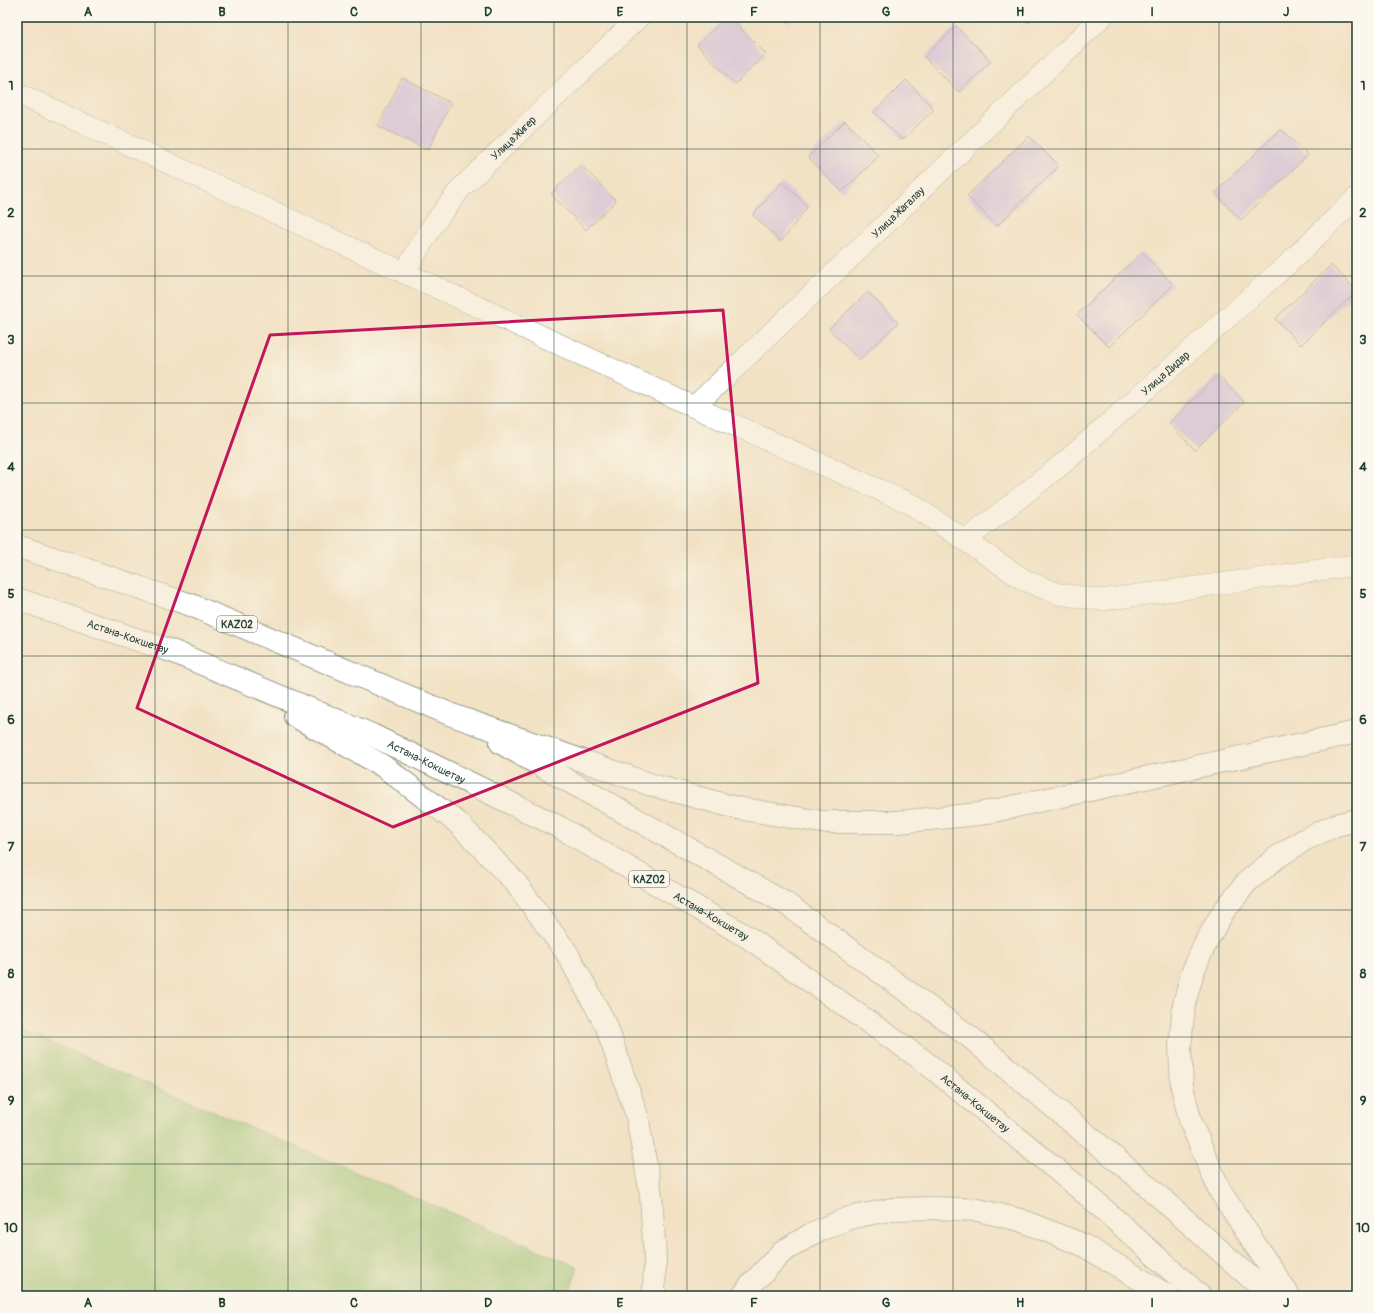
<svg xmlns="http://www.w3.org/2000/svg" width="1374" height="1313" viewBox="0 0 1374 1313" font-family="Pangolin,sans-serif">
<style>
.green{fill:#94c778;stroke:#5a8256}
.building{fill:#c4b2ec}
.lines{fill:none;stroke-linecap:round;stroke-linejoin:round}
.street-casing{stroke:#88907c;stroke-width:22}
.highway-casing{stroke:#88907c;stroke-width:24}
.street{stroke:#fff;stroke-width:21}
.highway{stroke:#fff;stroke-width:22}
.marked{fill:none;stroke:#c2185b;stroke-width:3;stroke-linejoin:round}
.grid{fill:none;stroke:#1f3d34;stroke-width:1;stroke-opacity:0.55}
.labels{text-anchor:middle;stroke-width:4;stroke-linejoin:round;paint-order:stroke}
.shield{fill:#fbf7ec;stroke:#61756b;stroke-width:1}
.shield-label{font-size:10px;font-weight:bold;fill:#1f3d34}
.street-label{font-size:11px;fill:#1f3d34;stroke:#fbf7ec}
.neatline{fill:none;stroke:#1f3d34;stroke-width:1.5}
.grid-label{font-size:13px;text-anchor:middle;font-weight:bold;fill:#1f3d34}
</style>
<rect width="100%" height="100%" fill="#fbf7ec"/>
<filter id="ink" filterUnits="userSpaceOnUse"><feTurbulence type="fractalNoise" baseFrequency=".025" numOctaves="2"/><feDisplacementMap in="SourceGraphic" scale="8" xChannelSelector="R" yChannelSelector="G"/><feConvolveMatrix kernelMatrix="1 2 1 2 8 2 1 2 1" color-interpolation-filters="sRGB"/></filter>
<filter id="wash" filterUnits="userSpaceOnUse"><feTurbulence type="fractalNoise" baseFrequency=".012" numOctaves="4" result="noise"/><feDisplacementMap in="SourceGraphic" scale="16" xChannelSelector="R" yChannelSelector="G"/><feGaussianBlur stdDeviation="0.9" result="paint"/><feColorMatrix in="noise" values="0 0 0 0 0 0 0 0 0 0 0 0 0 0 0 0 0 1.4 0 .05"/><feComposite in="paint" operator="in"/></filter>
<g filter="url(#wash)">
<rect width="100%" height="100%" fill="#f2e2c4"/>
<path class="green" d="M17 1028 578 1267 568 1296H17Z"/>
<g id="blocks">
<g class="building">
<path d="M726 17H729L766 54 735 84 697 45Z"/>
<path d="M783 17H794L788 23Z"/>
<path d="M1022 17H1035L1028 23Z"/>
<path d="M956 26 991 61 959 92 924 57Z"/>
<path d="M402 78 451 103 428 150 378 126Z"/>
<path d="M906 80 934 109 902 140 874 112Z"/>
<path d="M845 121 879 156 842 192 808 157Z"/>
<path d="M1281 129 1308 155 1241 220 1215 193Z"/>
<path d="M1029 136 1059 166 997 226 967 196Z"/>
<path d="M581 165 616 201 586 230 551 194Z"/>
<path d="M782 182 808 206 781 242 753 215Z"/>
<path d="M1142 252 1173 285 1109 347 1077 315Z"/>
<path d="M1331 265 1357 291 1301 345 1275 319Z"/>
<path d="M868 292 898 323 859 360 829 329Z"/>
<path d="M1218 375 1244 402 1195 450 1169 423Z"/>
</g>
</g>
</g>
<g filter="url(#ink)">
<use href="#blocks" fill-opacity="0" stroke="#88907c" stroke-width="1"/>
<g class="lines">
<defs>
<g id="street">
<path d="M17 93 694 407 911 504 1024 580 1058 594 1102 600 1357 565"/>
<path id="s1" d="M404 273 433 225 461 188 639 17"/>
<path id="s2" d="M694 407 1102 17"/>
<path id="s3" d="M966 540 1066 461 1289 263 1357 197"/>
</g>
<g id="highway">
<path d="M17 546 191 605 452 715 652 785 737 808 822 822H898L979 814 1357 732"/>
<path id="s4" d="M17 599 174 652 372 735 559 827 749 938 924 1061 1091 1198 1200 1296"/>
<path d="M295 716 383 766 458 823 515 882 567 953 606 1025 637 1116 651 1195 655 1259 654 1296"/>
<path d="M501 743 785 903 970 1037 1135 1175 1271 1296"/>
<path d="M743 1296 750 1286 781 1253 813 1233 849 1218 893 1209 935 1208 978 1210 1020 1220 1083 1245 1168 1296"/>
<path d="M1289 1296 1220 1191 1191 1123 1182 1087 1180 1047 1184 1004 1193 971 1207 940 1223 912 1247 882 1276 858 1304 840 1336 825 1357 820"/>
</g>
</defs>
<use href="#street" class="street-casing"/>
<use href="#highway" class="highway-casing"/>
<use href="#street" class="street"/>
<use href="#highway" class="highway"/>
</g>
</g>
<path d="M0 0H1374V1313H0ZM723 310 758 683 393 827 137 708 270 335Z" fill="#f2e2c4" fill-opacity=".55" fill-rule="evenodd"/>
<path class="marked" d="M723 310 758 683 393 827 137 708 270 335Z"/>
<path class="grid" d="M155 17V1296M288 17V1296M421 17V1296M554 17V1296M687 17V1296M820 17V1296M953 17V1296M1086 17V1296M1219 17V1296M17 149H1357M17 276H1357M17 403H1357M17 530H1357M17 656H1357M17 783H1357M17 910H1357M17 1037H1357M17 1164H1357"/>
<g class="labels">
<g class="shield">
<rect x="217" y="616" width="40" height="16" rx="3"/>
<rect x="629" y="871" width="40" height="16" rx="3"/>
</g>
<g class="shield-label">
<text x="237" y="628">KАZ02</text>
<text x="649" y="883">KАZ02</text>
</g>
<g class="street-label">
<text dy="4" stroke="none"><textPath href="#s1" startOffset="175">Улица Жигер</textPath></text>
<text dy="4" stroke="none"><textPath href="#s2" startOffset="282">Улица Жагалау</textPath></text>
<text dy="4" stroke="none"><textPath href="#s3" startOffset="260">Улица Дидар</textPath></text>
<text dy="4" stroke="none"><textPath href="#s4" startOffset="117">Астана-Кокшетау</textPath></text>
<text dy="4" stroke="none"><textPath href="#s4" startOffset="441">Астана-Кокшетау</textPath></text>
<text dy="4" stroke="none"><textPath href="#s4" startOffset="765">Астана-Кокшетау</textPath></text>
<text dy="4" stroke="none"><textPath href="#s4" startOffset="1089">Астана-Кокшетау</textPath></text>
</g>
</g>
<rect width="1374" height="1313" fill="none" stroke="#fbf7ec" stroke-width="44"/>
<rect x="22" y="22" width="1330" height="1269" class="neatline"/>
<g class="grid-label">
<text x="88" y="16">A</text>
<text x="222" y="16">B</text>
<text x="354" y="16">C</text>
<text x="488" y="16">D</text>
<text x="620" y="16">E</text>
<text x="754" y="16">F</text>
<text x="886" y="16">G</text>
<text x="1020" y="16">H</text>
<text x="1152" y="16">I</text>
<text x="1286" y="16">J</text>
<text x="11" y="90">1</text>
<text x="1363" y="90">1</text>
<text x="11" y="217">2</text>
<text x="1363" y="217">2</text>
<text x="11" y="344">3</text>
<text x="1363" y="344">3</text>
<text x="11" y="471">4</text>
<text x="1363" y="471">4</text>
<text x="11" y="598">5</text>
<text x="1363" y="598">5</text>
<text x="11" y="724">6</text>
<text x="1363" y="724">6</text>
<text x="11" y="851">7</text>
<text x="1363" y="851">7</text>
<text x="11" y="978">8</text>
<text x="1363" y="978">8</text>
<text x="11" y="1105">9</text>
<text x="1363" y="1105">9</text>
<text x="11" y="1232">10</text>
<text x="1363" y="1232">10</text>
<text x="88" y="1307">A</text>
<text x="222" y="1307">B</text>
<text x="354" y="1307">C</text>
<text x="488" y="1307">D</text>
<text x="620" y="1307">E</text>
<text x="754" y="1307">F</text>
<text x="886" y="1307">G</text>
<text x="1020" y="1307">H</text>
<text x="1152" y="1307">I</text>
<text x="1286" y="1307">J</text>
</g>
</svg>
